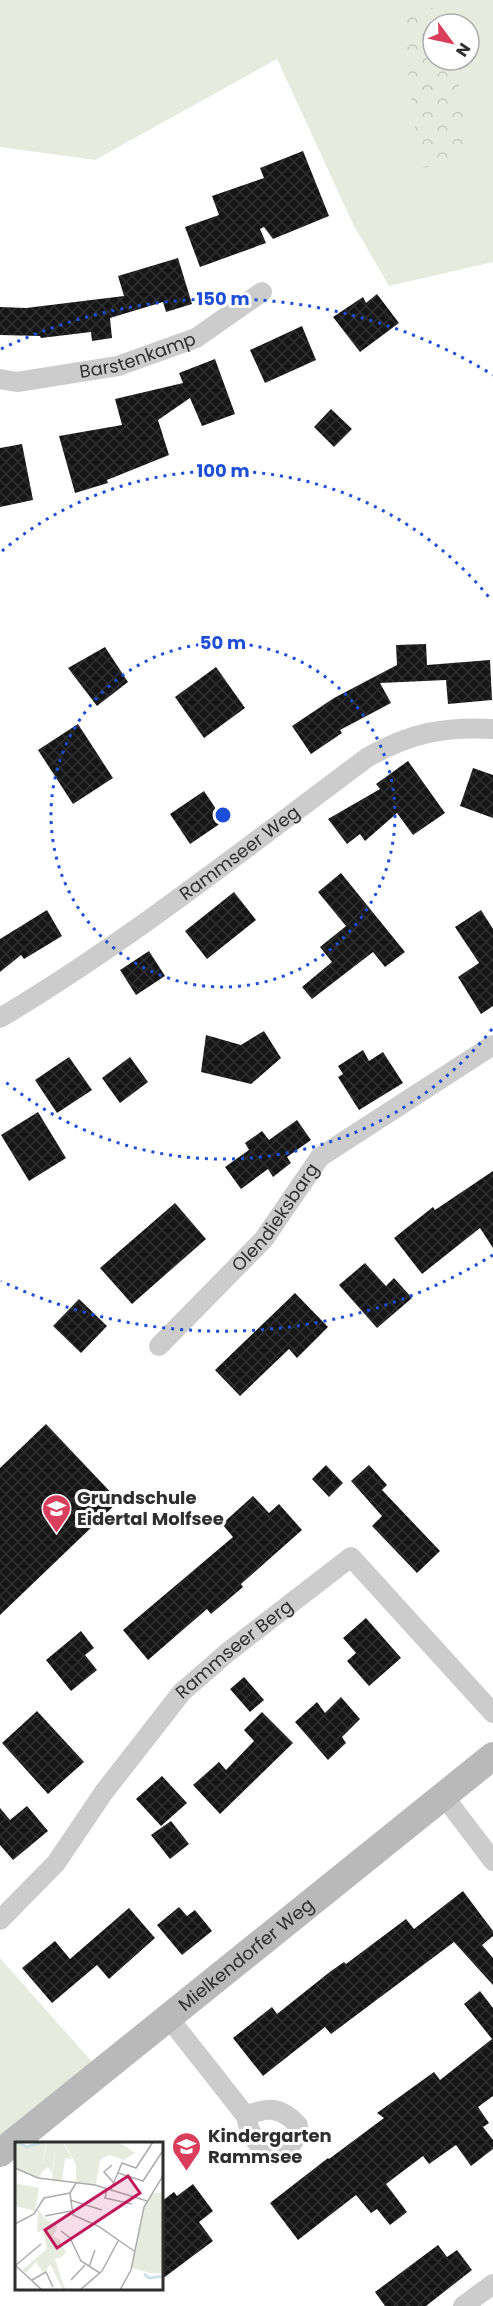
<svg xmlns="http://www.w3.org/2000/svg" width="493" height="2306" viewBox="0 0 493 2306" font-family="Poppins,sans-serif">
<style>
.grass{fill:#e7ebde;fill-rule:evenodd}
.forest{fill:url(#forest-crowns)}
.building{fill:url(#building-cross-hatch)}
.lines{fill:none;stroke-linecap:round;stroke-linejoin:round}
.street{stroke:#ccc;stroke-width:20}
.secondary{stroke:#b9b9b9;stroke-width:28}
.ring{fill:none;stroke:#1d4ed8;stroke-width:3;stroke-dasharray:3 6}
.labels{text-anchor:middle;stroke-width:6;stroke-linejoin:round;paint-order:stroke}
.street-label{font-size:18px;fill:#2f2f2f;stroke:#fff}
.poi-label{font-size:18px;font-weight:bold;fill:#2f2f2f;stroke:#fff;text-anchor:start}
.inset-river{fill:none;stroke:#cce1e9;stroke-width:3}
.inset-road{fill:none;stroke:#acacac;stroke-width:1.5}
.view{fill:#c2185b;fill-opacity:0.15;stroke:#c2185b;stroke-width:3}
.inset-edge{fill:none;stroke:#2f2f2f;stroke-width:3}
.centre{fill:#1d4ed8;stroke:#fff;stroke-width:3}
.ring-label{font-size:18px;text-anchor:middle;font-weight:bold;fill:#1d4ed8;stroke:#fff;stroke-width:6;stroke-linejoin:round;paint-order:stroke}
</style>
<defs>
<pattern id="forest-crowns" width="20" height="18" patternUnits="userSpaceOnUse" patternTransform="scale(1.5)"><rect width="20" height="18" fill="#e7ebde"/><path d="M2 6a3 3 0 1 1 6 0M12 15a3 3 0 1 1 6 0" fill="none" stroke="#c6cabf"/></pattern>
<pattern id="building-cross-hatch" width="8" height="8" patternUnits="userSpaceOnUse" patternTransform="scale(1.5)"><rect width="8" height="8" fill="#161616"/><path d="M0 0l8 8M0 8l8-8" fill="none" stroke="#303030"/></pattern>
</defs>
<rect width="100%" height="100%" fill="#fff"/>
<g class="grass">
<path d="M0 0H493V262L389 286 353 224 277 59 95 160 0 147ZM433 24H469V60H433Z"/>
<path d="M0 1958 94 2064 0 2140Z"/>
</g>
<path class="forest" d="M449 5 452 24H433V60H456L467 154 420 169 401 13Z"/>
<g class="building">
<path d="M303 151 329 216 273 239 264 227 260 229 266 243 200 267 185 227 219 215 212 196 264 178 260 168Z"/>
<path d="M178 258 192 304 166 312 163 302 110 318 112 338 92 341 91 332 41 338 40 336 0 335V307L26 308 124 296 118 276Z"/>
<path d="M377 294 399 323 360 352 333 317 363 297 366 303Z"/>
<path d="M302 326 316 360 265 383 250 350Z"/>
<path d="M215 359 235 414 202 426 190 398 158 420 169 455 107 480 108 483 75 493 59 436 122 425 115 399 183 383 179 373Z"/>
<path d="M331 409 352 429 334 447 314 427Z"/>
<path d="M22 444 33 500 0 507V448Z"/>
<path d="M426 644 427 665 490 660 492 700 448 704 446 680 380 683 391 703 340 730 342 733 311 754 292 726 334 698 397 665 396 645Z"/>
<path d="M105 647 128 682 97 706 68 668Z"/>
<path d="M216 667 245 708 204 738 175 697Z"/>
<path d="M78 724 113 778 73 804 38 750Z"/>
<path d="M408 761 445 813 413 835 397 813 365 841 360 834 347 844 328 819 380 789 376 784Z"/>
<path d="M473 768 493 775V818L460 806Z"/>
<path d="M204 791 224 821 190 844 170 814Z"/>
<path d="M341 873 405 952 385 967 373 952 312 999 302 987 332 962 320 947 346 926 318 892Z"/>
<path d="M234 892 256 920 207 959 185 931Z"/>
<path d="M47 910 62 936 24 959 21 955 0 972V939Z"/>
<path d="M481 910 493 929V1006L481 1014 458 977 479 963 455 927Z"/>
<path d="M149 951 165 976 136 995 120 970Z"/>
<path d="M264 1031 281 1058 251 1084 201 1072 206 1035 241 1045Z"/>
<path d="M363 1050 369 1061 383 1052 403 1083 359 1110 338 1077 343 1074 338 1066Z"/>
<path d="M69 1057 92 1090 57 1113 35 1080Z"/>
<path d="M130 1057 148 1082 120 1103 102 1078Z"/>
<path d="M38 1112 66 1158 29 1181 1 1135Z"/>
<path d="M297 1120 311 1140 287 1157 291 1163 273 1177 268 1169 241 1189 225 1167 249 1150 245 1143 262 1131 269 1140Z"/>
<path d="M493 1171V1248L480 1228 422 1274 394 1238 433 1207 435 1210Z"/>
<path d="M175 1203 206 1239 132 1304 100 1268Z"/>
<path d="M365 1263 386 1286 394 1278 412 1298 377 1328 339 1285Z"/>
<path d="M295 1293 328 1327 297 1358 289 1349 240 1396 215 1370Z"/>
<path d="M79 1299 107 1326 81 1353 53 1326Z"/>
<path d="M46 1424 119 1501 0 1615V1468Z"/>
<path d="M326 1465 343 1483 329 1497 312 1479Z"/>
<path d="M369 1465 387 1485 382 1490 440 1551 417 1573 372 1526 382 1516 351 1481Z"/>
<path d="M253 1496 269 1513 279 1504 302 1530 241 1584 243 1587 211 1614 207 1609 148 1660 123 1630 233 1537 222 1524Z"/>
<path d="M366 1618 401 1658 369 1686 347 1661 356 1653 343 1638Z"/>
<path d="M81 1631 94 1648 85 1655 97 1670 71 1691 46 1660Z"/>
<path d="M244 1677 264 1700 250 1712 230 1689Z"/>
<path d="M341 1697 360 1719 342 1737 346 1743 328 1760 295 1722 317 1702 325 1713Z"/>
<path d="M37 1711 84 1762 48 1794 2 1743Z"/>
<path d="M262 1712 293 1743 220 1814 193 1785 219 1762 226 1770 254 1741 244 1730Z"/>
<path d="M162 1776 187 1803 161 1826 136 1799Z"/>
<path d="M27 1806 48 1831 13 1860 0 1845V1808L10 1820Z"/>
<path d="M171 1821 189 1844 170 1859 151 1835Z"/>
<path d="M463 1891 493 1931V1936L482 1945 493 1958V1985L454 1942 331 2034 325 2027 263 2076 233 2038 272 2007 277 2014 331 1971 344 1962 346 1964 406 1919 414 1929Z"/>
<path d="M179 1907 187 1916 195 1910 212 1931 182 1955 157 1925Z"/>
<path d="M129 1908 155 1938 109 1979 97 1965 52 2003 22 1968 55 1941 70 1959Z"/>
<path d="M480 1991 493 2008V2096L478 2107 489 2123 483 2127 493 2140V2149L471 2166 456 2145 429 2164 423 2156 386 2184 407 2212 390 2225 377 2209 371 2213 356 2195 298 2240 270 2203 328 2158 329 2159 384 2118 377 2113 434 2072 440 2080 492 2039 464 2004Z"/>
<path d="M193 2184 213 2211 199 2222 213 2241 162 2279V2201L174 2192 177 2196Z"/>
<path d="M438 2245 447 2257 457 2250 472 2270 426 2306H385L375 2292Z"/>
</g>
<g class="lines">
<g class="street">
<path id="s1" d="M0 379 17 382 118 366 196 338 262 292"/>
<path id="s2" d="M0 1018C129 941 247 847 368 757 411 733 444 726 493 729"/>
<path id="s3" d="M159 1346 264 1239 320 1157 493 1045"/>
<path d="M443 1795 493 1861"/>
<path id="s4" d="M0 1920 56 1863 104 1792 182 1692 228 1652 351 1557 493 1713"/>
<path d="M168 2017 246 2116C250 2136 256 2145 273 2156 289 2149 297 2143 298 2125 281 2107 268 2106 246 2116"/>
<path d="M463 2306 493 2284"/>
</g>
<path class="secondary" id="s5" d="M0 2153 493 1756"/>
</g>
<g class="ring">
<circle cx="223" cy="815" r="172"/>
<path d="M492 1029A344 344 0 0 1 2 1079M2 551A344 344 0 0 1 492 601"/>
<path d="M493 1255A516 516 0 0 1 1 1281M1 349A516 516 0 0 1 493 375"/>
</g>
<defs>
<symbol id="school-pin" viewBox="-11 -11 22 30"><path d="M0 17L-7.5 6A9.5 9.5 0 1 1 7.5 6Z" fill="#d93e5c" stroke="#fff"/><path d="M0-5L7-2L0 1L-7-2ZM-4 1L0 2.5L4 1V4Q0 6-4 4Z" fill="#fff"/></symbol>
</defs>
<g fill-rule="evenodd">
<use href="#school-pin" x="40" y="1492" width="33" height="45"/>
<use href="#school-pin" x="170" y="2130" width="33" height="45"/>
</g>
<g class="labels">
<g class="street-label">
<text dy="6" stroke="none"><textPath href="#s1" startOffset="141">Barstenkamp</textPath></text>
<text dy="6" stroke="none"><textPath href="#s2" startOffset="291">Rammseer Weg</textPath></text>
<text dy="6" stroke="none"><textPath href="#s3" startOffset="174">Olendieksbarg</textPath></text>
<text dy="6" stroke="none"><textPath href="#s4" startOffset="360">Rammseer Berg</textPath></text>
<text dy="6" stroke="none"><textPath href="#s5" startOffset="316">Mielkendorfer Weg</textPath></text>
</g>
<g class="poi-label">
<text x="77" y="1504">Grundschule<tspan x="77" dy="21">Eidertal Molfsee</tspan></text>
<text x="208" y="2142">Kindergarten<tspan x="208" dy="21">Rammsee</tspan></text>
</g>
</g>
<g transform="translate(15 2142)">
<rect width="148" height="148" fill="#fff"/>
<path d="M0 0 12 5 31 0 25 37 0 26ZM49 0H104L126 15 120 11 109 18 94 13 85 18 81 42 61 40V23ZM40 9 50 17 47 39 37 38ZM23 67 29 76 43 85 37 94 45 98 51 110 46 115 40 117 32 107 28 89 22 90Z" fill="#e7ebde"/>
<path d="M32 0H48L57 17 46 16 40 9 37 31 33 25 25 32ZM148 50 149 123 146 131H135L117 126 128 68 137 52ZM32 107 40 117 49 145 54 148H48L35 122 29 132 21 120 11 131 7 128Z" fill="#e7ebde"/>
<path d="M0 41 24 46 20 69 0 64Z" fill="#e7ebde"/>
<path class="inset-river" d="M3 0 12 5 28 0M129 132 134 136 149 134"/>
<path class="inset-road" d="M97 23 89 30 99 41M0 26 23 36 80 43 132 59M103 31 128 39 149 7M61 41 55 51 58 73 83 84 119 109M92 46 90 56 117 62M96 47 107 21 121 26 138 0M55 58 87 68M30 74 56 69M0 82 19 72 29 56 55 51M46 89 55 96 66 119 85 131M0 123 27 148M1 123 26 102M74 125 80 108M17 138 31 130 38 145M56 138 70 123M65 148 87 129 103 99M105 148 116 128 129 65 149 32"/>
<path class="view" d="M113 34 125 51 42 106 30 88Z"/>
<rect width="148" height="148" class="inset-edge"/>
</g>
<circle cx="223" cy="815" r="9" class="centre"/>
<g class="ring-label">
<text x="223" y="305">150 m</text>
<text x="223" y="477">100 m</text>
<text x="223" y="649">50 m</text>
</g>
<g transform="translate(451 42) rotate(123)"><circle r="28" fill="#ffffff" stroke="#acacac" stroke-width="1.5"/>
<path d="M0-4.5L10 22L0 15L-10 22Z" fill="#d93e5c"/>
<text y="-9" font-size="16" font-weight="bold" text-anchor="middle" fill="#2f2f2f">N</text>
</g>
</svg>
